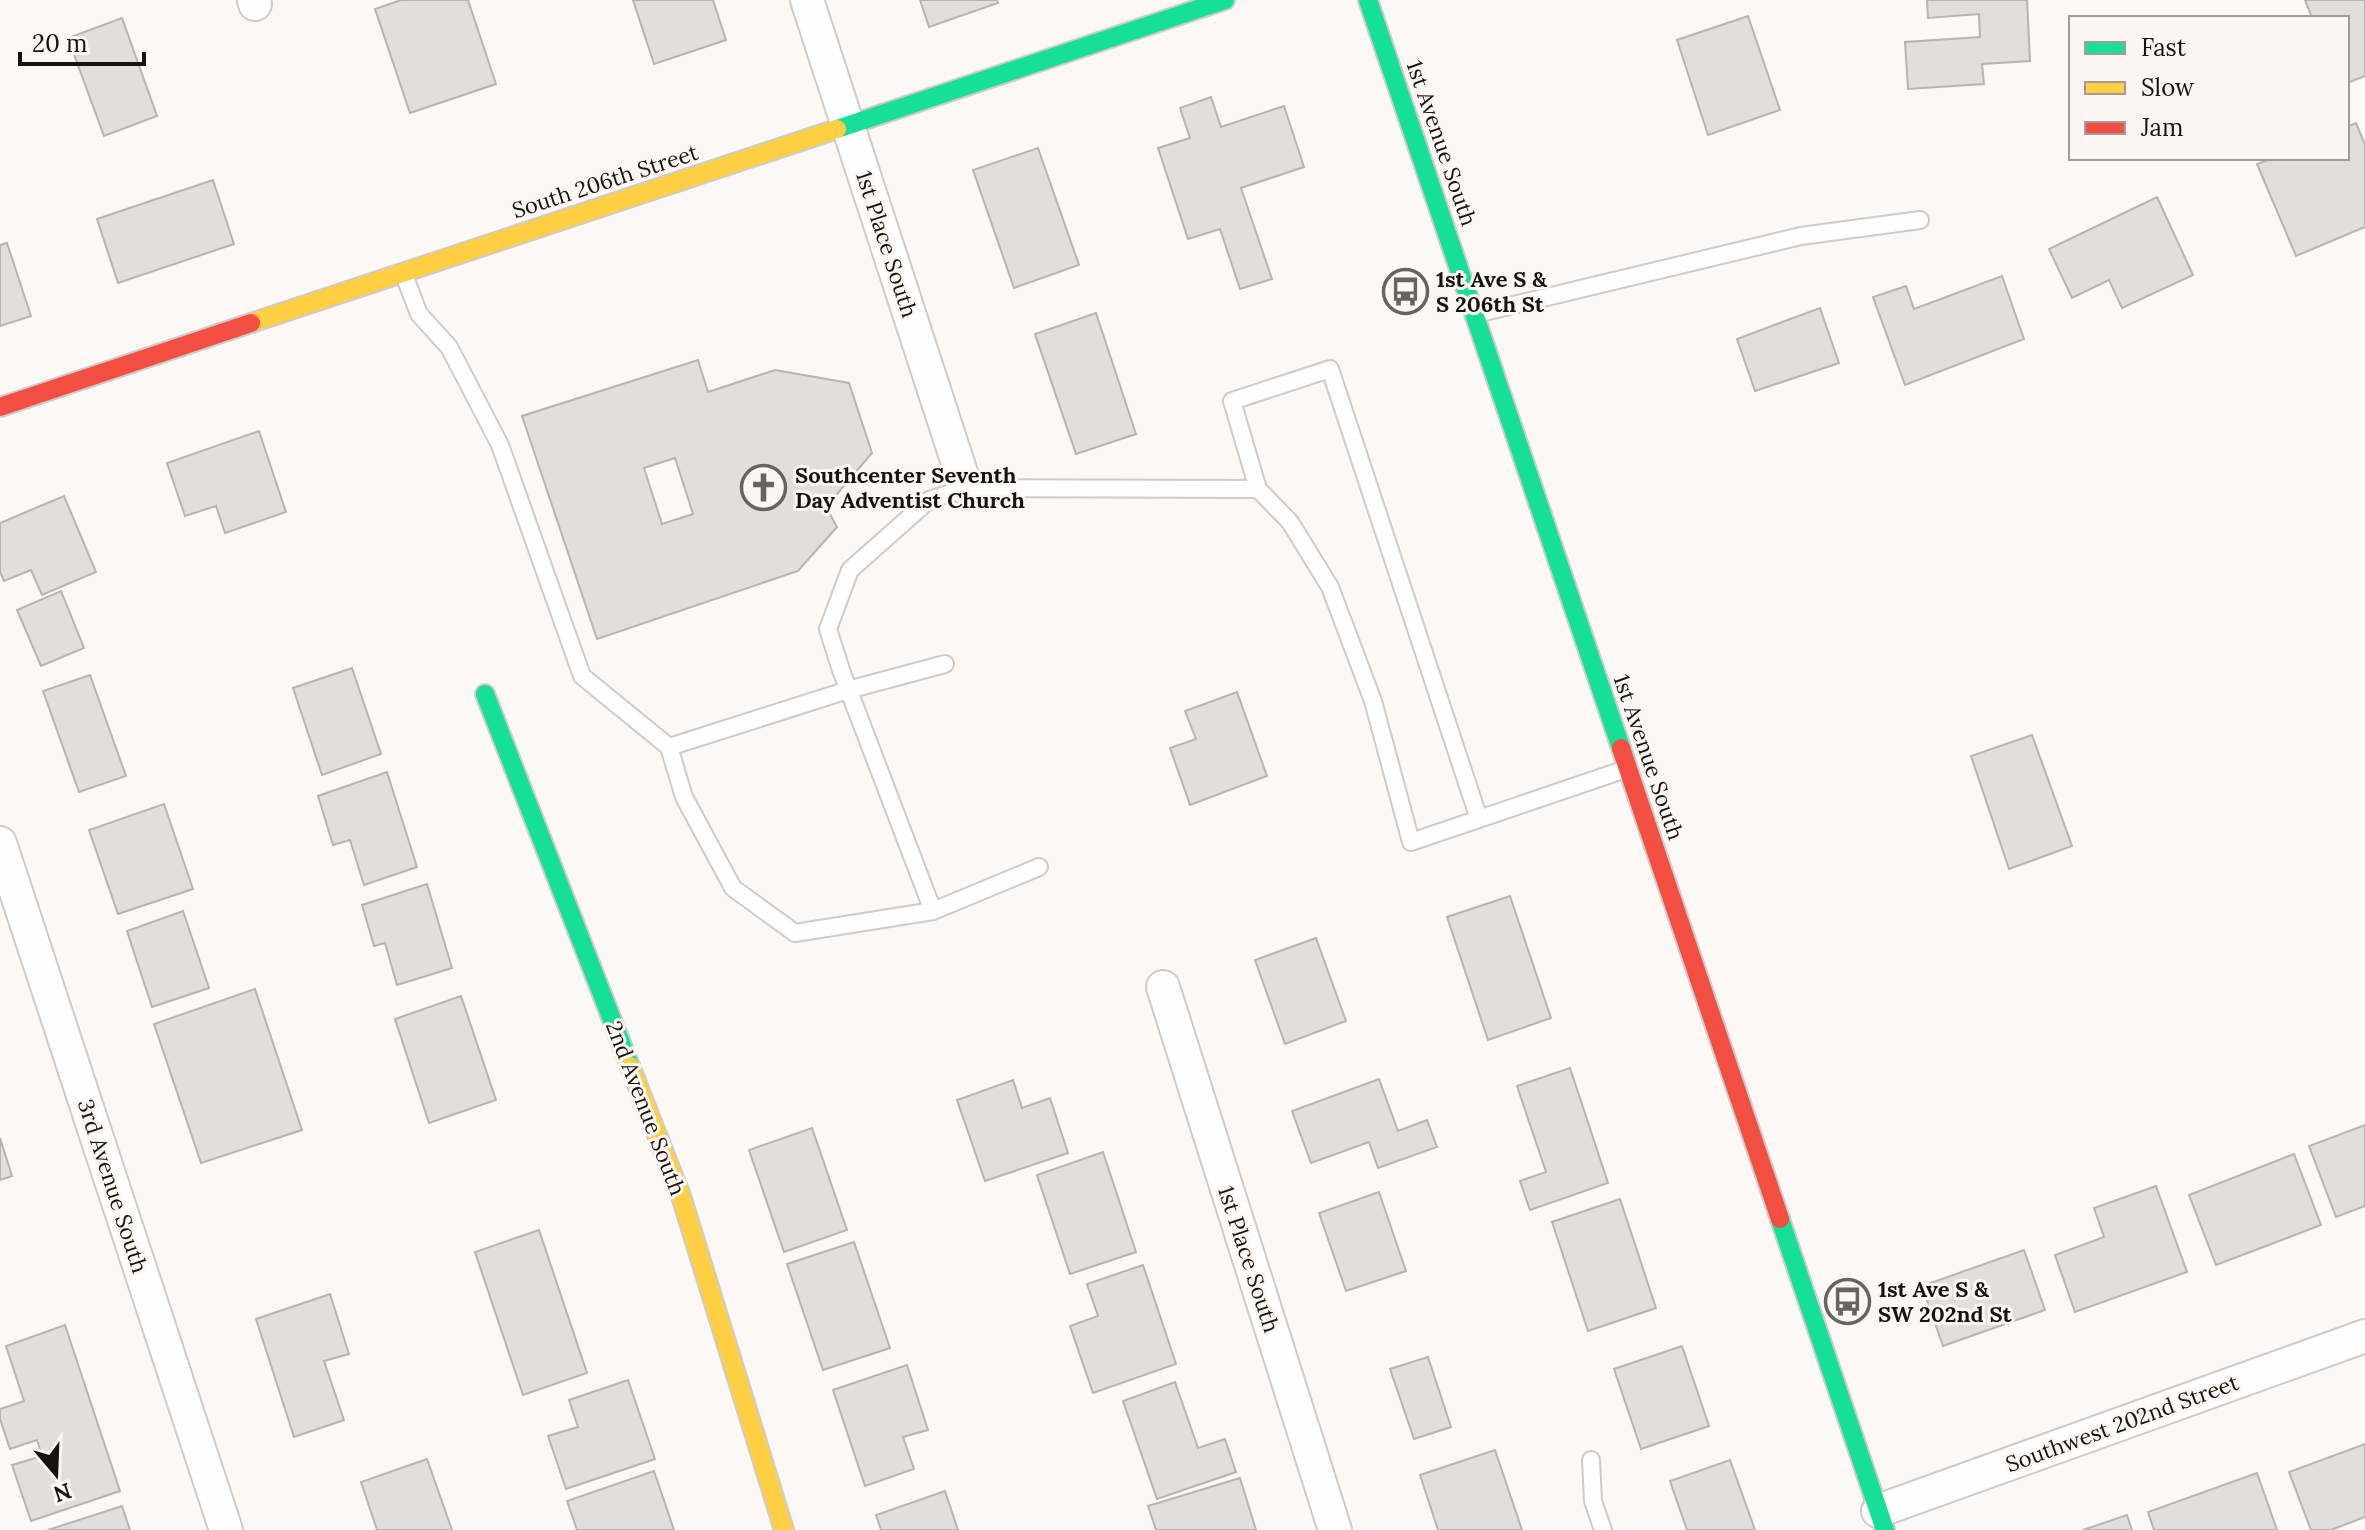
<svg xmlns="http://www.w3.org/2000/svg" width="2365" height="1530" viewBox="0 0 2365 1530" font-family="Lora,serif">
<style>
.building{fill:#e1dedb;stroke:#b7b4b1;stroke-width:2;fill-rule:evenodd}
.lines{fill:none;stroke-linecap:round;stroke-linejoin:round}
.lane-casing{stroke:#cecbc9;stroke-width:20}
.street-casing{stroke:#cecbc9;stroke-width:36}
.fast-casing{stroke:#cecbc9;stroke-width:22}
.slow-casing{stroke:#cecbc9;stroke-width:22}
.jam-casing{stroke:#cecbc9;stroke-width:22}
.lane{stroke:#fefefe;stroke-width:16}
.street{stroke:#fefefe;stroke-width:32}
.fast{stroke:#16e098;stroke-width:18}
.slow{stroke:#ffcf43;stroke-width:18}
.jam{stroke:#f24e42;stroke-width:18}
.labels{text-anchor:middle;stroke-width:6;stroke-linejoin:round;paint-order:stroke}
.street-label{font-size:22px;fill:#171310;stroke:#fdf7f4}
.poi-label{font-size:22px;font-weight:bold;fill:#171310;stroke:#fdf7f4;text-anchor:start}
</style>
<rect width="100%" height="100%" fill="#fbf8f6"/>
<g class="building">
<path d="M401 0H468L496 84 410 113 375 9Z"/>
<path d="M633 0H713L726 40 654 64Z"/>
<path d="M920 0H997L998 3 929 27Z"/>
<path d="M1927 0H2027L2030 61 1982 64 1984 84 1908 89 1905 42 1980 37 1979 14 1928 18Z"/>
<path d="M2305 0H2365V76L2347 83V18H2312Z"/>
<path d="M1748 16 1780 110 1708 135 1677 40Z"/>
<path d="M122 18 157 116 104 136 68 38Z"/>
<path d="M1211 97 1221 127 1284 106 1304 167 1241 188 1272 279 1240 289 1220 229 1188 239 1158 148 1190 138 1180 108Z"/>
<path d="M2356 123 2365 145V227L2296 256 2257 164 2273 158H2347V127Z"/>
<path d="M1038 148 1079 265 1014 288 973 170Z"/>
<path d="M213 180 234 244 118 283 97 219Z"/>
<path d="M2157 197 2193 275 2122 308 2109 280 2072 298 2049 249Z"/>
<path d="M7 243 31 316 0 326V245Z"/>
<path d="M2002 276 2024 339 1905 385 1873 297 1906 286 1914 309Z"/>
<path d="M1820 308 1839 363 1755 391 1737 339Z"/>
<path d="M1096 313 1136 434 1076 454 1035 334Z"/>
<path d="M698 360 708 392 775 370 849 383 872 453 826 507 837 527 798 571 597 639 522 416ZM675 458 693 514 662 524 644 468Z"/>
<path d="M259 431 286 512 225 533 216 506 185 516 167 463Z"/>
<path d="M64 496 96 572 42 595 31 570 4 581 0 572V523Z"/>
<path d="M61 591 84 648 41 666 17 610Z"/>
<path d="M352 668 381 754 322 775 293 688Z"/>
<path d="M90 675 126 776 79 792 43 691Z"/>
<path d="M1237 692 1267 776 1190 805 1170 748 1196 739 1185 711Z"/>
<path d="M2032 735 2072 846 2009 869 1971 756Z"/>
<path d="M387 772 417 867 364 885 350 840 333 845 318 796Z"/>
<path d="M164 804 193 889 118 914 89 830Z"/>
<path d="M427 884 452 968 397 985 385 943 374 946 362 905Z"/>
<path d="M1510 896 1551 1018 1488 1040 1447 917Z"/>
<path d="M183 911 209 988 152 1007 127 931Z"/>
<path d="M1316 938 1346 1021 1285 1044 1255 960Z"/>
<path d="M255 989 302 1130 201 1163 154 1024Z"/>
<path d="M461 996 496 1100 429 1123 395 1019Z"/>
<path d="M1570 1068 1608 1183 1530 1210 1520 1181 1546 1172 1517 1086Z"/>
<path d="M1379 1079 1398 1131 1427 1120 1437 1147 1378 1168 1369 1142 1311 1163 1292 1111Z"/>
<path d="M1013 1080 1022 1108 1050 1098 1068 1153 985 1181 957 1100Z"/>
<path d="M2365 1125V1206L2336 1217 2309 1146Z"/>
<path d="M812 1128 847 1230 784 1252 749 1150Z"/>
<path d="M0 1138 12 1176 0 1180Z"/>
<path d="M1103 1152 1136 1252 1070 1274 1037 1175Z"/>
<path d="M2294 1154 2321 1225 2216 1265 2189 1195Z"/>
<path d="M2156 1186 2187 1272 2075 1312 2055 1255 2104 1237 2094 1208Z"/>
<path d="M1379 1192 1406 1271 1346 1291 1319 1213Z"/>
<path d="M1620 1199 1656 1308 1588 1331 1552 1222Z"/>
<path d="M539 1230 587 1373 523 1395 475 1252Z"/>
<path d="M854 1242 890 1348 823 1370 787 1264Z"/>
<path d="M2024 1250 2045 1310 1943 1346 1922 1286Z"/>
<path d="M1143 1265 1176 1364 1093 1393 1070 1326 1098 1316 1087 1284Z"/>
<path d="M330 1294 349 1354 324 1361 344 1420 294 1437 256 1319Z"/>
<path d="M65 1325 120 1491 31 1521 12 1465 42 1456 37 1440 10 1449 0 1419V1409L24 1401 6 1346Z"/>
<path d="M1682 1346 1709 1426 1641 1449 1614 1369Z"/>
<path d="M1428 1357 1451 1427 1414 1439 1390 1369Z"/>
<path d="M907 1365 928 1430 903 1437 914 1469 865 1486 833 1390Z"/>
<path d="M628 1380 655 1459 566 1489 548 1436 578 1427 569 1400Z"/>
<path d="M1175 1382 1198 1448 1225 1439 1236 1472 1157 1499 1123 1401Z"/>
<path d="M2365 1444V1517L2331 1530H2311L2289 1472Z"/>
<path d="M1495 1450 1522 1530H1438L1420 1475Z"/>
<path d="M427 1459 452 1530H377L361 1482Z"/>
<path d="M1730 1460 1755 1530H1687L1670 1481Z"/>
<path d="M654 1471 674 1530H577L567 1501Z"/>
<path d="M2257 1473 2277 1530H2154L2148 1512Z"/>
<path d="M1240 1478 1256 1530H1156L1148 1506Z"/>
<path d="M945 1491 958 1530H881L876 1515Z"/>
<path d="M122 1506 130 1530H48Z"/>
<path d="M2127 1515 2132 1530H2083Z"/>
</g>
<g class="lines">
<defs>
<g id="lane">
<path d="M404 275 419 314 449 347 500 445 582 676 669 747"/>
<path d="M1476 314 1801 236 1920 220"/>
<path d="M945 664 848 690 669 747 684 797 733 888 795 933 933 911 1039 867"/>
<path d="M1479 819 1330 369 1232 401 1258 489 1290 522 1330 587 1373 701 1411 842 1626 769"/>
<path d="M933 911 841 670 828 629 850 570 929 500 966 488 1258 489"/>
<path d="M1591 1460 1593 1501 1603 1530"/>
</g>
<g id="street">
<path d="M254 0 255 4"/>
<path d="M807 0 966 488"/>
<path d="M0 843 226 1530"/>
<path d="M1163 987 1335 1530"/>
<path d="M1878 1511 2365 1336"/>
</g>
<g id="fast">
<path d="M1368 0 1621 748"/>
<path d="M837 129 1225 0"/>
<path d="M485 694 630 1066"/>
<path d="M1780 1219 1885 1530"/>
</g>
<g id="slow">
<path d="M251 323 837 129"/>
<path d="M630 1066 681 1196 784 1530"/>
</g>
<g id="jam">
<path d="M0 407 251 323"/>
<path d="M1621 748 1780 1219"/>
</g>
</defs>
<use href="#lane" class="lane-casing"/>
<use href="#street" class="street-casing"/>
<use href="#fast" class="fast-casing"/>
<use href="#slow" class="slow-casing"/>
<use href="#jam" class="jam-casing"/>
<use href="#lane" class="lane"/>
<use href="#street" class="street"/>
<use href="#fast" class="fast"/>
<use href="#slow" class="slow"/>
<use href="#jam" class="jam"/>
</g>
<defs>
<symbol id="bus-ring" viewBox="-11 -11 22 22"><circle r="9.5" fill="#fdf7f4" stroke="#676360" stroke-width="1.5"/><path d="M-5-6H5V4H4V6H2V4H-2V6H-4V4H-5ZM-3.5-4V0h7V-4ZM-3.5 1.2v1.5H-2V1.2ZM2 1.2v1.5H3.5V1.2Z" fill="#676360"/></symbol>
<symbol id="church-ring" viewBox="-11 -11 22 22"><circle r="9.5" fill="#fdf7f4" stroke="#676360" stroke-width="1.5"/><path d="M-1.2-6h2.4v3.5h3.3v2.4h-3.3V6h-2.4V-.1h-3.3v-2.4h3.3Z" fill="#676360"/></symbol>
</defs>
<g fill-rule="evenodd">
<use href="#bus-ring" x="1380" y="266" width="51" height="51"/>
<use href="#church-ring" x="738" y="462" width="51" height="51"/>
<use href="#bus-ring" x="1822" y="1276" width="51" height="51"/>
</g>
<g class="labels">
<g class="street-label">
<text transform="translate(1442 143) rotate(71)" y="8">1st Avenue South</text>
<text transform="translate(605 181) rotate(-18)" y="8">South 206th Street</text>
<text transform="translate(887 244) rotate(72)" y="8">1st Place South</text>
<text transform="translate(1649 757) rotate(71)" y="8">1st Avenue South</text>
<text transform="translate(646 1108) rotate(69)" y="8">2nd Avenue South</text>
<text transform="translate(113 1186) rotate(72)" y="8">3rd Avenue South</text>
<text transform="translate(1249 1259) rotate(72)" y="8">1st Place South</text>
<text transform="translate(2122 1423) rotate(-20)" y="8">Southwest 202nd Street</text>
</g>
<g class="poi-label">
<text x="1436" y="287">1st Ave S &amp;<tspan x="1436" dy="25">S 206th St</tspan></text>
<text x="795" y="483">Southcenter Seventh<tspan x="795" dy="25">Day Adventist Church</tspan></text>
<text x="1878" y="1297">1st Ave S &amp;<tspan x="1878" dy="25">SW 202nd St</tspan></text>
</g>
</g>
<rect x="2069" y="16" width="280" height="144" fill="#fdf7f4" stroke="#a19c99" stroke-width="2"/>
<rect x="2085" y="42" width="40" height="12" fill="#16e098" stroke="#a19c99" stroke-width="2"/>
<text x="2141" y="56" font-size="24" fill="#171310">Fast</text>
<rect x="2085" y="82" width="40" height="12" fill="#ffcf43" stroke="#a19c99" stroke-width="2"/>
<text x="2141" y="96" font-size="24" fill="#171310">Slow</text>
<rect x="2085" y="122" width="40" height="12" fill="#f24e42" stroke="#a19c99" stroke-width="2"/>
<text x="2141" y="136" font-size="24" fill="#171310">Jam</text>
<g transform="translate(56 1474) rotate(161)" stroke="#fdf7f4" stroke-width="6" paint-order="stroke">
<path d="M0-6L14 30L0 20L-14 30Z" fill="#171310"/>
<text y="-12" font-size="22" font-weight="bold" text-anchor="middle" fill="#171310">N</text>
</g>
<path d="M20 52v12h124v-12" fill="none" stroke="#171310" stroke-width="4"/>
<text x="32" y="52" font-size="24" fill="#171310" stroke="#fdf7f4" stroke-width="6" paint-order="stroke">20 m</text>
</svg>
